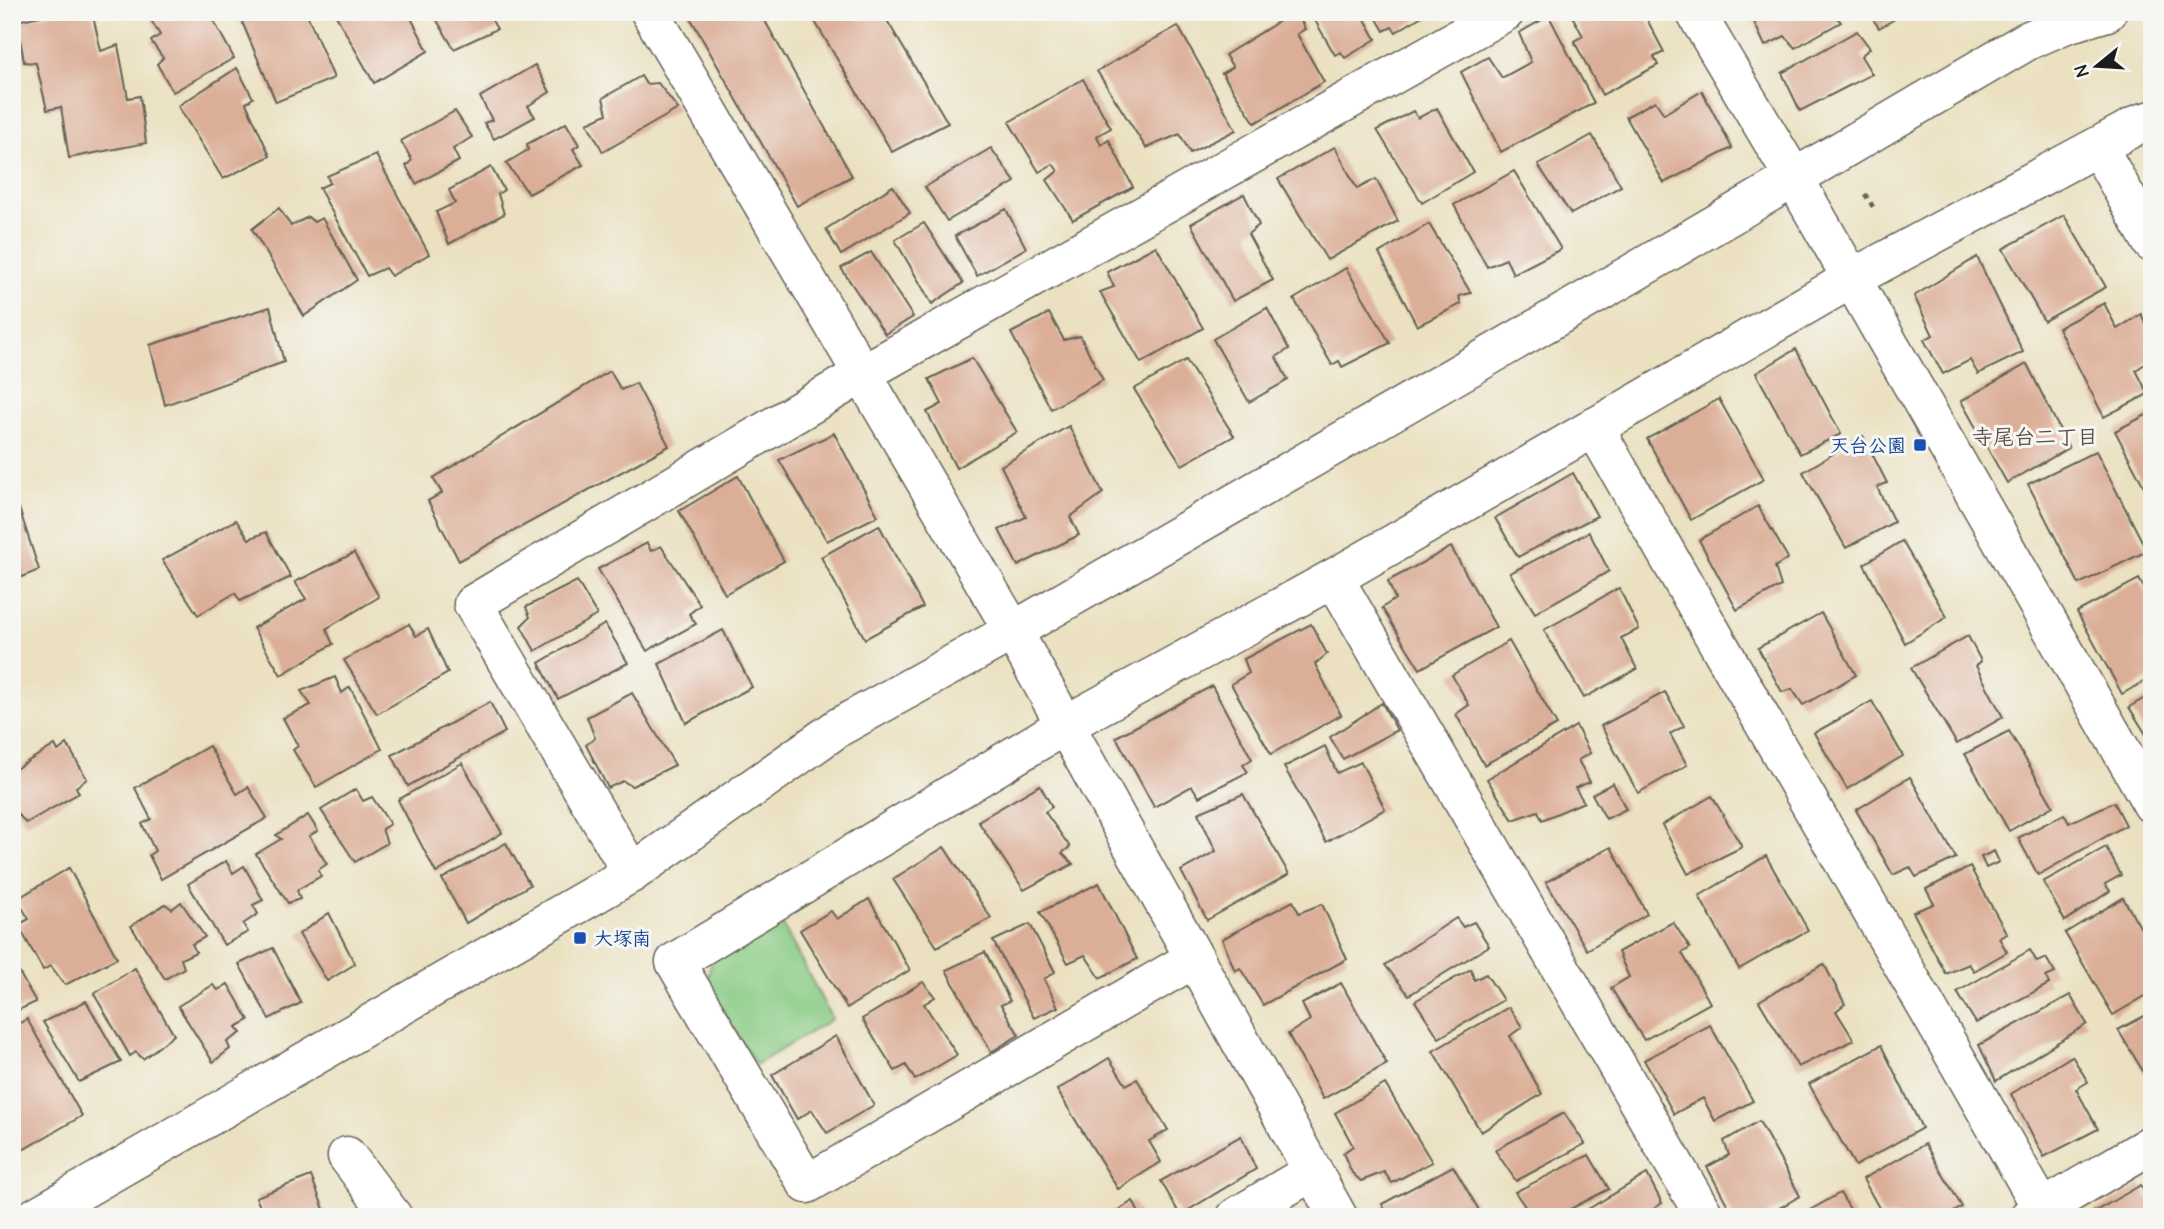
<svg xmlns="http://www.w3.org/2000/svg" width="2164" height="1229" viewBox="0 0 2164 1229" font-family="'Comic Neue','Klee One',sans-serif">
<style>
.green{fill:#88cb83;stroke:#527450;stroke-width:2}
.building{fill:#dbae97}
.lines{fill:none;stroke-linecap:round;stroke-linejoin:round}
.minor-casing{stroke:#646156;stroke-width:41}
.path{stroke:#646156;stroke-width:4.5;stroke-dasharray:5 5;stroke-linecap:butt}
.minor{stroke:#fff;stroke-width:38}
.transit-dot{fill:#1a4fb4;stroke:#f6f6f2;stroke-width:2.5}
.labels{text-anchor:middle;stroke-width:6;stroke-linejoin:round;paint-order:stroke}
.transit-label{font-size:19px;font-weight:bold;fill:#164399;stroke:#f6f6f2;text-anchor:end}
.neighbourhood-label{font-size:21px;font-weight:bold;fill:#5f4f47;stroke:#f6f6f2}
</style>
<rect width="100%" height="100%" fill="#f6f6f2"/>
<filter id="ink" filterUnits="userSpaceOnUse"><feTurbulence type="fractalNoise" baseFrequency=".0143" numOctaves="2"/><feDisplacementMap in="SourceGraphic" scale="14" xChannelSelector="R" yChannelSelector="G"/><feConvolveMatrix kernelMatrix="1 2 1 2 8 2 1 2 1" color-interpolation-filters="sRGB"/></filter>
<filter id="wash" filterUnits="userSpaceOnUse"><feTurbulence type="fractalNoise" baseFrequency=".00686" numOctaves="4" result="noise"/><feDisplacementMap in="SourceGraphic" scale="28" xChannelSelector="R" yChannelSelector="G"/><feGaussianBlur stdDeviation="1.57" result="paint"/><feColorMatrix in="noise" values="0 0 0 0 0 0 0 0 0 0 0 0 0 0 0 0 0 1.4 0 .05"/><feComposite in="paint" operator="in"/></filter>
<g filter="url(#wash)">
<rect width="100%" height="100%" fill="#ebe1c1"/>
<path class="green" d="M779 918 832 1019 756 1065 706 984 712 960Z"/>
<g id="blocks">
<g class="building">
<path d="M58 12H92L101 51 118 45 128 98 140 96 146 143 69 158 61 107 47 110 36 63 24 62 17 21Z"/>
<path d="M146 12H209L234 58 173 92 157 64 163 58 151 41 160 35Z"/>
<path d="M250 12H306L334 78 276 102 240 17Z"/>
<path d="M334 12H408L428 51 374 83Z"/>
<path d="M432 12H487L497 29 454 49Z"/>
<path d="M687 12H760L852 176 797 206Z"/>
<path d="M830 12H882L948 123 892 152 814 20Z"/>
<path d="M1294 12H1297L1305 29 1297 34 1324 82 1255 123 1222 73 1233 67 1225 55Z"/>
<path d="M1310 12H1361L1376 39 1345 58 1341 52 1335 55Z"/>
<path d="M1373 12H1420L1422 16 1396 32 1392 27 1384 31Z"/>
<path d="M1570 12H1632L1634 15 1643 12 1664 52 1654 57 1658 65 1602 95 1574 41 1583 36Z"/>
<path d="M1772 12H1832L1841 22 1795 48 1785 36 1765 46 1754 22Z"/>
<path d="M1868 12H1907L1879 28Z"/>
<path d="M1549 16 1594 103 1501 152 1461 72 1488 57 1502 78 1531 62 1519 33Z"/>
<path d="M1178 26 1236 130 1190 153 1180 134 1146 148 1097 71Z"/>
<path d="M1857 31 1870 48 1861 56 1872 74 1800 111 1782 73Z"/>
<path d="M535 65 550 92 528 106 535 117 494 139 484 123 492 120 480 97Z"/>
<path d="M237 68 253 98 246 103 270 156 223 179 178 106Z"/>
<path d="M641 76 646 84 658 83 678 109 603 152 587 123 607 114 603 98Z"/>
<path d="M1083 79 1111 128 1097 136 1101 145 1109 140 1133 187 1073 220 1047 180 1058 171 1053 164 1039 172 1009 122Z"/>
<path d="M1702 91 1732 148 1664 183 1626 117 1655 101 1664 114Z"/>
<path d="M1437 108 1473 172 1422 203 1377 130 1413 111 1418 118Z"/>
<path d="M455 111 472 137 453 149 459 161 416 184 406 166 412 160 401 141Z"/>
<path d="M566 123 579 145 573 149 583 165 529 194 506 163 528 150 527 144Z"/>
<path d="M1592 135 1621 186 1571 214 1538 165Z"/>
<path d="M1335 147 1357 189 1376 179 1398 221 1327 260 1278 179Z"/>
<path d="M991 148 1015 182 947 221 925 187Z"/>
<path d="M376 155 429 254 391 276 385 268 367 276 319 188 330 183 327 176Z"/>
<path d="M491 167 504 190 498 194 504 214 449 244 436 212 455 203 449 190Z"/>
<path d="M1514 171 1561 249 1513 274 1506 259 1487 267 1454 205Z"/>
<path d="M893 186 910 213 841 255 826 229Z"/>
<path d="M1244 194 1259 225 1248 234 1273 280 1233 301 1191 224Z"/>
<path d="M279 208 291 226 308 217 314 222 322 218 357 280 304 316 252 229Z"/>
<path d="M1006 209 1026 248 977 276 955 236Z"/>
<path d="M2064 215 2106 287 2044 321 2003 249Z"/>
<path d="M924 223 963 283 932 304 895 240Z"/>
<path d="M1429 224 1471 293 1459 296 1461 304 1417 326 1379 253Z"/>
<path d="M1156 246 1203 328 1141 363 1100 292 1114 287 1107 272Z"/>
<path d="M871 252 913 317 885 334 841 268Z"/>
<path d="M1977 257 2023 352 1978 374 1970 360 1943 374 1924 340 1933 335 1914 296Z"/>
<path d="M1346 268 1390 343 1342 367 1339 361 1332 365 1294 299Z"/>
<path d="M2104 303 2117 329 2141 314 2152 336V359L2136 370 2148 394 2104 417 2058 328Z"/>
<path d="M270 307 284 362 165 405 150 345Z"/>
<path d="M1267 308 1289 349 1276 357 1288 380 1249 402 1213 339Z"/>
<path d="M1049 313 1064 340 1080 336 1103 380 1051 409 1011 333Z"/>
<path d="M1796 349 1841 434 1800 454 1756 373Z"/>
<path d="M972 358 1017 432 956 468 927 412 942 404 929 379Z"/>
<path d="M1186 360 1234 436 1182 465 1134 389Z"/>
<path d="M2027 364 2069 448 2007 483 1961 401Z"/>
<path d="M610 371 621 390 636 383 669 446 459 561 428 501 442 493 433 478Z"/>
<path d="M1719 399 1764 479 1691 520 1647 439Z"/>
<path d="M2152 412V502L2115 431Z"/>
<path d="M1069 426 1103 493 1070 517 1079 535 1018 566 999 530 1026 517 1001 466Z"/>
<path d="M834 433 878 516 827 541 779 460Z"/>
<path d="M1863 436 1887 483 1877 487 1894 522 1846 548 1803 472Z"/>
<path d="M2096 451 2147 551 2079 584 2028 484Z"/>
<path d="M1573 473 1597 516 1518 557 1495 518Z"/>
<path d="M738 476 784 561 725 594 679 511Z"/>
<path d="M1758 506 1788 558 1775 567 1781 586 1737 610 1699 540Z"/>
<path d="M19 508 39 570 12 581V510Z"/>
<path d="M236 520 249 539 266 532 291 577 240 601 235 593 198 615 162 560Z"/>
<path d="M879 525 923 607 865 639 821 557Z"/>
<path d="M1589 532 1609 571 1535 613 1510 573Z"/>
<path d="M1902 541 1947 617 1905 643 1864 564Z"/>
<path d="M647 543 651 551 661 546 700 605 689 614 696 624 647 651 598 569Z"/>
<path d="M1451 547 1496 627 1420 669 1382 608 1395 599 1388 581Z"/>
<path d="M354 553 379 597 326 629 333 644 281 675 253 628 306 599 295 582Z"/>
<path d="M2139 579 2152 602V677L2122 694 2077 612Z"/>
<path d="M577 581 597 615 535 651 521 626 530 617 526 607Z"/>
<path d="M1619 588 1639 629 1621 638 1637 669 1584 698 1544 630Z"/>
<path d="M1821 613 1856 675 1803 705 1792 689 1782 692 1758 648Z"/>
<path d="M409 624 416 636 428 629 448 673 377 714 344 660Z"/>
<path d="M605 624 628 663 558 699 539 663Z"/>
<path d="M1311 624 1327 654 1315 664 1341 715 1271 754 1231 684 1249 673 1244 659Z"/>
<path d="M723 630 752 687 686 723 659 664Z"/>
<path d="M1968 636 1981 661 1976 666 2003 717 1957 744 1911 668Z"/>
<path d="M1509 641 1557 725 1484 765 1456 714 1469 705 1452 675Z"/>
<path d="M335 677 342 693 350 687 382 749 316 787 293 750 298 746 283 718 311 705 301 691Z"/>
<path d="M1212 686 1252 759 1243 765 1248 772 1199 797 1192 786 1154 807 1116 737Z"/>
<path d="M1665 692 1684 726 1670 734 1687 765 1638 793 1601 726Z"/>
<path d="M632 693 675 765 632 786 623 781 608 788 586 745 595 738 587 717Z"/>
<path d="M2152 694V744L2129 707Z"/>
<path d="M1872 701 1903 756 1847 789 1814 733Z"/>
<path d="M490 702 505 732 408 786 392 755Z"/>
<path d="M1382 703 1397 730 1343 759 1330 737Z"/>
<path d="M1576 726 1590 753 1578 760 1590 782 1575 788 1584 802 1542 820 1538 811 1513 820 1487 779Z"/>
<path d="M2009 731 2053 806 2009 831 1965 754Z"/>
<path d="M67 744 87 779 76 787 79 793 26 823 17 813 12 817V771L55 745 58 751Z"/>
<path d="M209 746 237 794 248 787 267 818 161 879 149 855 155 851 142 824 151 819 135 788Z"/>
<path d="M1325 746 1337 773 1361 762 1385 809 1326 842 1284 767Z"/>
<path d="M462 763 502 833 436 873 398 800Z"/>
<path d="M1910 777 1956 858 1916 877 1910 867 1893 875 1856 810Z"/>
<path d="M1613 783 1626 809 1606 819 1592 794Z"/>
<path d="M1040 785 1052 807 1045 812 1070 847 1062 853 1073 864 1024 890 978 821Z"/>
<path d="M356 789 363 801 372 797 390 824 382 829 387 843 355 862 321 810Z"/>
<path d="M1243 794 1289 874 1207 920 1181 871 1216 851 1198 813Z"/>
<path d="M1712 796 1742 847 1688 874 1662 825Z"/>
<path d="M2114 802 2126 825 2038 875 2018 838 2064 814 2069 823Z"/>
<path d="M308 815 318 831 309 836 327 864 318 870 321 876 297 890 300 899 288 903 256 854 281 839 276 835Z"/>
<path d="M506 843 530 885 466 923 442 879Z"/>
<path d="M944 847 991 918 937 947 893 879Z"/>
<path d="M1611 847 1647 914 1587 950 1546 882Z"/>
<path d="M2106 847 2121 875 2105 884 2110 891 2065 921 2043 882Z"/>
<path d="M1994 851 1999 862 1986 868 1981 857Z"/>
<path d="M1766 856 1808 930 1739 969 1699 896Z"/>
<path d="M226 861 233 873 244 866 263 900 253 905 258 914 243 924 248 932 224 945 188 884Z"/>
<path d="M1970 867 2007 934 1999 938 2007 952 1974 971 1969 964 1946 974 1913 912 1934 904 1926 889Z"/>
<path d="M69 868 117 958 65 985 51 966 43 970 18 925 29 919 17 899Z"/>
<path d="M1099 883 1137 959 1100 978 1085 955 1068 963 1040 912Z"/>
<path d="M2123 898 2152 947V992L2113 1015 2065 933Z"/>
<path d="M869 899 910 970 847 1008 800 930 831 911 837 919Z"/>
<path d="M1293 901 1299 913 1322 904 1347 959 1263 1005 1240 968 1235 971 1222 939Z"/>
<path d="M181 902 205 937 192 944 196 952 181 959 184 968 165 979 131 926 165 904 172 909Z"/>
<path d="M329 913 355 964 327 981 299 934Z"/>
<path d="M1456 918 1463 927 1474 922 1489 946 1409 995 1385 965Z"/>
<path d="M1673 922 1690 948 1682 953 1710 1003 1644 1040 1611 988 1629 977 1618 952Z"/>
<path d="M1030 924 1055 972 1044 979 1058 1007 1034 1018 993 941Z"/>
<path d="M273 948 301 1003 269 1019 239 964Z"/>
<path d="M2030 950 2037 962 2046 958 2055 973 2046 977 2049 984 1976 1023 1957 992Z"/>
<path d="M985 952 1010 1001 1001 1005 1019 1035 991 1052 946 970Z"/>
<path d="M12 960 36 1002 12 1013Z"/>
<path d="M1824 964 1845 1004 1836 1011 1854 1040 1798 1067 1759 1001Z"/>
<path d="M135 968 174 1035 143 1059 136 1052 130 1056 94 994Z"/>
<path d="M1471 969 1474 980 1486 974 1503 1000 1439 1038 1415 1001Z"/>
<path d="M923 982 935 997 924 1004 957 1055 915 1080 906 1065 895 1071 862 1019Z"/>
<path d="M1341 983 1387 1064 1323 1099 1288 1034 1310 1020 1302 1004Z"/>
<path d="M228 984 249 1020 236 1027 241 1033 227 1042 230 1049 213 1062 178 1006 213 985 218 990Z"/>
<path d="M2070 995 2087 1024 1996 1081 1979 1045Z"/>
<path d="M86 1001 121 1062 79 1082 43 1022Z"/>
<path d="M1509 1007 1522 1027 1510 1036 1542 1094 1481 1132 1433 1051Z"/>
<path d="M2152 1012V1086L2118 1030Z"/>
<path d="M27 1019 82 1116 12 1156V1028Z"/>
<path d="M1710 1025 1753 1101 1715 1121 1703 1098 1674 1114 1644 1060Z"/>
<path d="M836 1036 874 1105 827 1133 812 1110 797 1119 772 1075Z"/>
<path d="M1881 1045 1922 1128 1855 1166 1809 1084Z"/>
<path d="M2072 1056 2088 1082 2076 1089 2098 1129 2044 1157 2011 1094Z"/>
<path d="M1109 1058 1126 1085 1137 1079 1168 1130 1149 1141 1161 1162 1118 1189 1057 1090Z"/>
<path d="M1385 1084 1432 1162 1392 1183 1384 1172 1361 1181 1352 1173 1343 1153 1353 1146 1335 1113Z"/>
<path d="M1564 1113 1585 1144 1516 1181 1495 1150Z"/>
<path d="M1759 1121 1800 1196 1764 1217H1734L1707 1167 1729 1155 1724 1141Z"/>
<path d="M1241 1136 1256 1169 1180 1215 1161 1181Z"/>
<path d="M1925 1144 1962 1207 1945 1217H1884L1863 1179Z"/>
<path d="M1589 1155 1609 1189 1555 1217H1532L1515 1192Z"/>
<path d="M1453 1166 1483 1217H1388L1382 1204Z"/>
<path d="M1647 1174 1662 1203 1642 1217H1575Z"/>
<path d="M311 1176 327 1217H264L256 1197Z"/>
<path d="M2141 1185 2152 1205V1217H2085Z"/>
<path d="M1840 1193 1855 1217H1798Z"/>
<path d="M1133 1201 1141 1217H1107Z"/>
</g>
</g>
</g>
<g filter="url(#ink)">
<use href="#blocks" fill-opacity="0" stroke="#646156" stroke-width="2"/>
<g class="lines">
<defs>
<g id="minor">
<path d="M650 12 1013 631 1338 1217"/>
<path d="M1695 12 1794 178 2152 804"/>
<path d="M2098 147 2152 243"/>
<path d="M1594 427 2047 1217"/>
<path d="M1334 578 1705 1217"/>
<path d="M632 873 473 604 862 374 1505 12"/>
<path d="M1195 958 807 1184 675 962 1065 725 1334 578 1851 279 2141 123 2152 120"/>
<path d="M347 1156 393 1217"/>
<path d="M35 1217 632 873 839 727 1013 631 1636 271 2027 41 2066 24 2107 12"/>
<path d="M1236 1217 1313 1171"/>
<path d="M2029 1217 2152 1144"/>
</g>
</defs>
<use href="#minor" class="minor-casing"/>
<path class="path" d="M1865 194 1875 210"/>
<use href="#minor" class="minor"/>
</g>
</g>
<g class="transit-dot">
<rect x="1913" y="438" width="14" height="14" rx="3.5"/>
<rect x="573" y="931" width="14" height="14" rx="3.5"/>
</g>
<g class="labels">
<g class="transit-label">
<text x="1906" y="452">天台公園</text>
<text x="594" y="945" text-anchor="start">大塚南</text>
</g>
<g class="neighbourhood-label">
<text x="2035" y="444">寺尾台二丁目</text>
</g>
</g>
<rect width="2164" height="1229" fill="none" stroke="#f6f6f2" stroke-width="42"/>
<g transform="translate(2097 66) rotate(252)" stroke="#f6f6f2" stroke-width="5" paint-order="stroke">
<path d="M0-5L12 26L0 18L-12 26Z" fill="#1c1c1c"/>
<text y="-10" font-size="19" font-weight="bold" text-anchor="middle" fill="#1c1c1c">N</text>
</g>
</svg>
